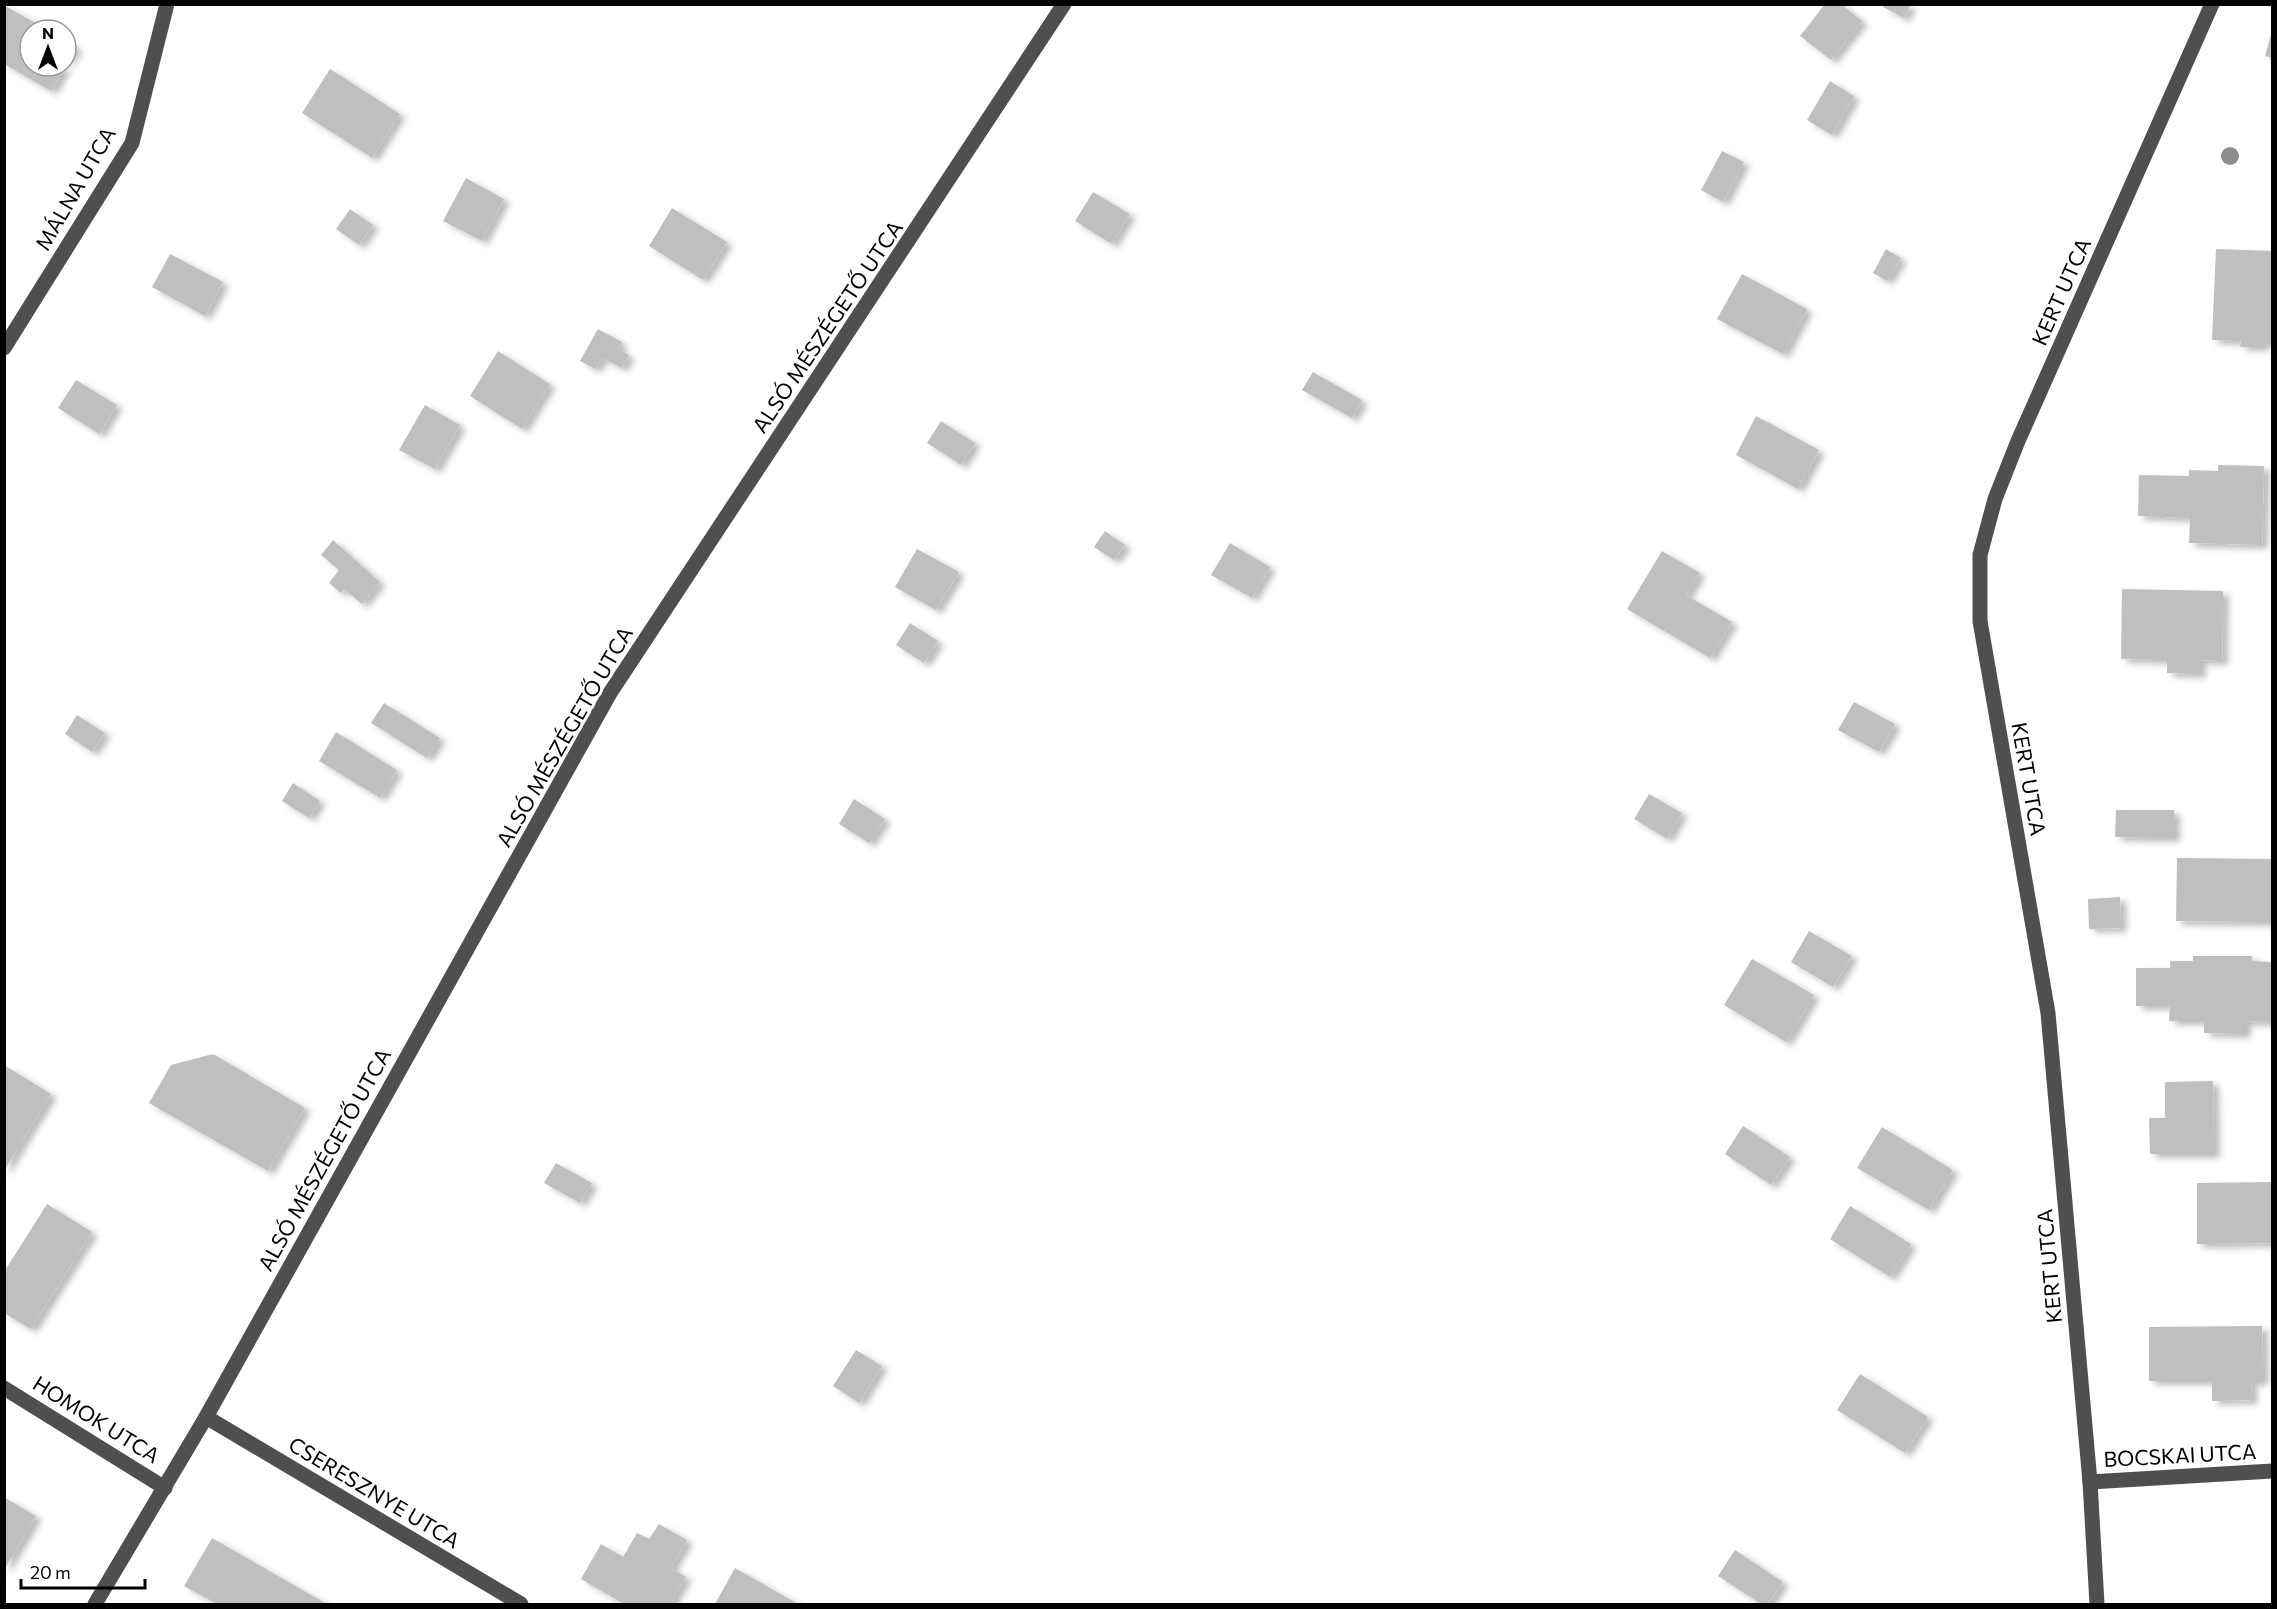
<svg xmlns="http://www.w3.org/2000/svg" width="2277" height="1609" viewBox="0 0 2277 1609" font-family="Commissioner,sans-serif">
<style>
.building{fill:#bfbfbf;filter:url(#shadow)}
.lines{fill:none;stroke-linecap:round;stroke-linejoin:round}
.minor{stroke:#4f4f4f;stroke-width:15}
.tree{fill:#8c8c8c}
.labels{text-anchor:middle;stroke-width:6;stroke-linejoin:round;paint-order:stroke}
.street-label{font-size:21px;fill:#000;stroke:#fff}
</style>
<defs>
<filter id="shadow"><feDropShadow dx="6" dy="4" stdDeviation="3" flood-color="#0004"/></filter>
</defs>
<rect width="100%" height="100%" fill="#fff"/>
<g class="building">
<path d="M1825 4H1841L1862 21 1831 60 1800 36Z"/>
<path d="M1884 4H1911L1904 18 1883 7Z"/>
<path d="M4 5 47 30H30V66H66V41L77 47 51 91 4 64Z"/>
<path d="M2272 31V58L2265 56Z"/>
<path d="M330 69 400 114 372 158 302 113Z"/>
<path d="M1830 81 1854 96 1832 135 1807 120Z"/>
<path d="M1722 151 1744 162 1723 202 1701 190Z"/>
<path d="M466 178 504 199 482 241 443 221Z"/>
<path d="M1093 192 1130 214 1112 244 1075 221Z"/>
<path d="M672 208 727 242 703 280 649 246Z"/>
<path d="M350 209 373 225 359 245 336 229Z"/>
<path d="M1886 249 1901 258 1887 281 1873 273Z"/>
<path d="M2216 249 2272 251V342H2263V347H2240L2241 341 2212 340Z"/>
<path d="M170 254 223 282 205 316 152 287Z"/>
<path d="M1742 274 1807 309 1783 354 1717 319Z"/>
<path d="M598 329 622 342 618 349 629 355 622 368 602 358 595 369 580 361Z"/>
<path d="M498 351 550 384 522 429 470 396Z"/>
<path d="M1313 372 1362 400 1352 418 1302 390Z"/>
<path d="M76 380 117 405 99 434 58 408Z"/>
<path d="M425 405 460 425 435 469 399 450Z"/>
<path d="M1756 416 1819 450 1798 489 1736 455Z"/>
<path d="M941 421 975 443 961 465 927 443Z"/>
<path d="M2218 465 2264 466 2262 545 2189 543 2190 518 2138 516 2139 475 2189 476V470L2218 471Z"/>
<path d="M1105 531 1125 545 1114 560 1094 547Z"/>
<path d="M333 540 380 582 362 604 344 589 341 593 329 583 339 570 321 555Z"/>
<path d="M1230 543 1270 567 1252 598 1211 575Z"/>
<path d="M917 549 959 572 936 610 895 587Z"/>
<path d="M1662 551 1700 573 1686 595 1732 622 1710 658 1627 609Z"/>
<path d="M2122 589 2223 591 2222 661 2200 660V674L2167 673V660L2121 659Z"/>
<path d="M910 623 938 641 924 663 896 645Z"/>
<path d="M1854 702 1895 724 1879 752 1838 730Z"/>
<path d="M384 703 440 738 427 758 371 723Z"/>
<path d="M77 715 105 733 92 752 65 734Z"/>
<path d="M336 732 397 770 380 798 319 761Z"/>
<path d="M293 783 320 801 309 818 282 801Z"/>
<path d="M1649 794 1682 813 1667 839 1634 819Z"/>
<path d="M854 799 885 819 869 843 839 824Z"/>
<path d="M2116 810H2174V838L2115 837Z"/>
<path d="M2177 858 2272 859V922L2176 921Z"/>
<path d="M2120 897 2121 928 2089 929 2088 899Z"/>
<path d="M1809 931 1852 956 1833 987 1791 962Z"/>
<path d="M2193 956H2252V961L2272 962V1022L2245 1021V1034L2204 1033V1021H2169L2170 1006H2136V968H2170V961H2193Z"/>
<path d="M1752 959 1814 995 1786 1042 1724 1005Z"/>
<path d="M213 1054 305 1108 268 1171 149 1103 171 1065Z"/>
<path d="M4 1065 51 1094 4 1171Z"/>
<path d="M2213 1081 2214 1154H2150L2149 1118H2165V1082Z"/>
<path d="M1743 1126 1790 1157 1771 1185 1725 1154Z"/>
<path d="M1882 1127 1953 1170 1929 1210 1857 1168Z"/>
<path d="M556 1163 592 1183 580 1203 544 1183Z"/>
<path d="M2272 1182V1243L2197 1244V1183Z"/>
<path d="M47 1204 92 1232 31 1329 4 1313V1272Z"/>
<path d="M1850 1206 1911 1244 1890 1277 1830 1239Z"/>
<path d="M2262 1326 2263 1381H2251L2252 1400 2212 1401V1381H2149V1327Z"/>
<path d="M856 1350 882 1366 859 1403 833 1386Z"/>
<path d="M1860 1374 1928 1417 1905 1453 1837 1410Z"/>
<path d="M4 1497 36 1516 4 1570Z"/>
<path d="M659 1524 687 1540 671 1568 686 1577 670 1604H624L581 1579 601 1544 623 1557 637 1533 649 1539Z"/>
<path d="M212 1538 327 1604H217L184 1586Z"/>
<path d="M1735 1550 1783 1582 1768 1604H1761L1718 1576Z"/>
<path d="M735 1568 798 1604H715Z"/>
</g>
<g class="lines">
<g class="minor">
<path d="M4 348 132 143 167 4"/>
<path d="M4 1388 165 1488"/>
<path d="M206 1417 521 1604"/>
<path d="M2090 1482 2272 1471"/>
<path d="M95 1604 206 1417 610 693 1064 4"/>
<path d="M2097 1604 2090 1482 2048 1013 1980 621V555L1995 499 2018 441 2212 4"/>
</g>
</g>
<circle class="tree" cx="2230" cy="156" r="9"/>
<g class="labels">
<g class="street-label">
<text transform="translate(76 189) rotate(-60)" y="7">MÁLNA UTCA</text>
<text transform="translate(2062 292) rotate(-66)" y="7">KERT UTCA</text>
<text transform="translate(828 327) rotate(-56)" y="7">ALSÓ MÉSZÉGETŐ UTCA</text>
<text transform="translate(565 737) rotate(-60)" y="7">ALSÓ MÉSZÉGETŐ UTCA</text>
<text transform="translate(2028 779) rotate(80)" y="7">KERT UTCA</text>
<text transform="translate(325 1160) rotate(-61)" y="7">ALSÓ MÉSZÉGETŐ UTCA</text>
<text transform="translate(2050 1266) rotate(-95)" y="7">KERT UTCA</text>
<text transform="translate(96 1420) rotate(32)" y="7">HOMOK UTCA</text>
<text transform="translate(2180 1456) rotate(-3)" y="7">BOCSKAI UTCA</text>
<text transform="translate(374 1493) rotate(31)" y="7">CSERESZNYE UTCA</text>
</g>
</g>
<rect width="2277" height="1609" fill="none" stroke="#000000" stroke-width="12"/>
<g transform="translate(48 48)"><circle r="28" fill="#ffffff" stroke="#999999" stroke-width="1.5"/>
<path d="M0-4.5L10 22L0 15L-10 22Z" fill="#000000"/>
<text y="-9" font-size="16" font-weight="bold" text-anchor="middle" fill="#000000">N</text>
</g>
<path d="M21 1579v9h124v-9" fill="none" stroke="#000000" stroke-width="3"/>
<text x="30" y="1579" font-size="18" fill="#000000" stroke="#ffffff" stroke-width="4.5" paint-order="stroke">20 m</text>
</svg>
